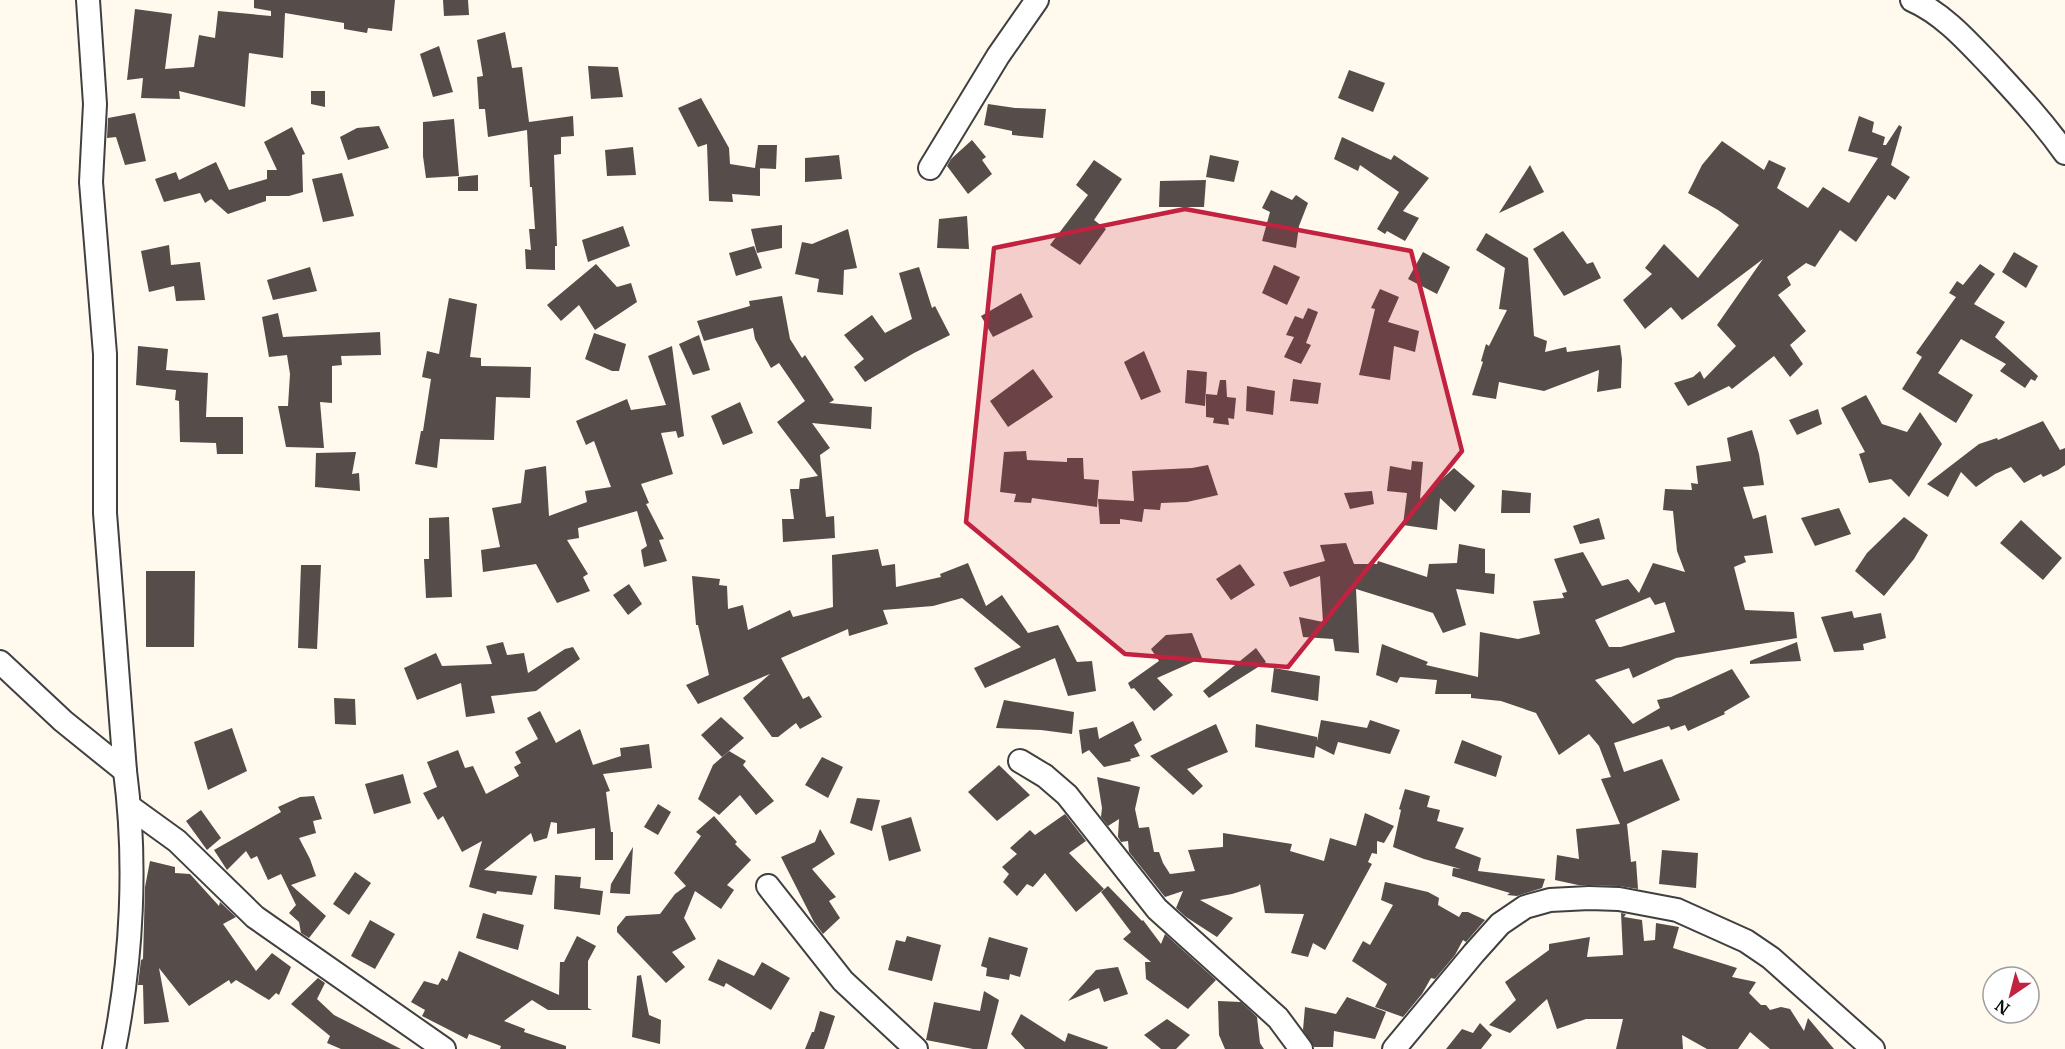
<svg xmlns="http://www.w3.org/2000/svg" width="2065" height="1049" viewBox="0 0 2065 1049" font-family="Merriweather,serif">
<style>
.building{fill:#564c49;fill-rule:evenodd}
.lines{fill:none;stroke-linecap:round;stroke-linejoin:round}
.minor-casing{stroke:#404040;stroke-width:26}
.minor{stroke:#fff;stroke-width:22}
.marked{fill:#c12240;fill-opacity:0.2;stroke:#c12240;stroke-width:4.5;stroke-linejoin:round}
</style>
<rect width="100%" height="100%" fill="#fff9ee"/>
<g class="building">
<path d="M254 0H395L392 31 368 28 367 33 344 29V23L285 13 283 58 249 53 245 107 179 91 180 99 141 98 143 78 127 80 135 9 172 14 165 69 194 67 199 35 215 38 218 11 271 16V11L254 8Z"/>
<path d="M443 0H468L469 15 444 16Z"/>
<path d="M505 32 512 68 522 67 529 122 573 116 574 136 561 137V154L554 155 557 246H555V270L526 269 525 249 531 250 529 229H535L532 187H530L527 130 488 137 485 109H479L477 77 483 76 477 40Z"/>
<path d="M439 46 453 92 433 97 420 54Z"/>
<path d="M588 66 618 67 623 97 591 99Z"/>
<path d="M1349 70 1385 83 1373 112 1338 98Z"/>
<path d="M311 91H325V107L311 104Z"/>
<path d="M701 98 729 148 730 164 755 168 758 145H777L776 169 757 168H760V196L732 194 733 202 709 201 707 144 698 147 678 108Z"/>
<path d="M988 104 1015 108 1046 109 1043 138 1012 135V131L984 125Z"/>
<path d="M135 113 146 161 125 165 116 137 107 138 108 118Z"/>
<path d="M1859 116 1874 122 1872 132 1885 137 1883 145H1886L1899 125 1902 127 1891 165 1910 177 1895 200 1888 195 1856 242 1840 230 1815 267 1806 263 1787 277 1791 285 1778 295 1806 331 1790 345 1803 364 1790 377 1774 356 1732 389 1729 386 1688 406 1674 383 1693 377 1700 371 1704 379 1736 346 1717 325 1763 259 1682 320 1671 307 1645 329 1623 300 1652 274 1645 268 1664 244 1698 278 1739 225 1718 210 1688 193 1702 165 1722 141 1764 170 1769 160 1786 168 1777 188 1808 208 1823 187 1849 203 1878 158 1848 151Z"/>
<path d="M454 119 459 176 426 178 423 156V122Z"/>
<path d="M379 126 389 148 348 160 340 137 357 128Z"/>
<path d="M292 127 305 154 302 155 303 192 289 196H266V201L228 214 211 199 205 203 200 193 164 202 155 179 176 172 179 180 216 162 229 190 267 179V170H277L264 142Z"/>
<path d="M1342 137 1391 160 1394 155 1429 178 1403 211 1419 218 1405 241 1387 231 1385 234 1377 229 1399 192 1360 165 1358 171 1334 159Z"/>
<path d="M972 140 986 157 982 160 992 174 968 194 947 166 951 159Z"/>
<path d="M633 147 636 175 607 176 605 150Z"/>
<path d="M839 155 842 179 805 182V158Z"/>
<path d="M1210 155 1239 161 1234 182 1206 177Z"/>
<path d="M1094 160 1122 179 1094 220 1106 229 1080 265 1050 245 1088 195 1076 185Z"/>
<path d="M1530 165 1544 192 1499 213Z"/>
<path d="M342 173 354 216 323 222 312 179Z"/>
<path d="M478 175V191H458V177Z"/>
<path d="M1206 180 1204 207H1159L1160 181Z"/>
<path d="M1271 190 1292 200 1296 195 1308 203 1299 226 1296 248 1262 241 1270 212 1262 208Z"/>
<path d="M967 216 969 249 937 248 939 219Z"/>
<path d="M782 225V248L757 253 751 229Z"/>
<path d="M623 226 630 246 588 262 582 240Z"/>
<path d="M848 229 857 268 844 270 843 295 817 292 819 279 795 274 802 242 812 244Z"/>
<path d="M1563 231 1587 264 1593 262 1601 278 1564 296 1533 249Z"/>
<path d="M1486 233 1528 258 1534 336 1547 341 1545 352 1566 347 1567 352 1620 345 1622 359 1621 388 1597 392 1599 370 1544 391 1499 382 1496 399 1472 395 1483 362 1481 361 1486 344 1489 346 1507 310 1499 309 1505 268 1476 250Z"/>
<path d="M169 245 171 265 200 262 205 300 176 301 174 286 149 292 141 251Z"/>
<path d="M754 246 762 268 736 276 729 253Z"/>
<path d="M1423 252 1450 267 1437 294 1408 279Z"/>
<path d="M2014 252 2038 266 2026 288 2002 272Z"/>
<path d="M596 264 617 287 631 283 637 302 595 330 579 305 561 321 547 305Z"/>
<path d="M1980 264 1995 274 1974 304 2005 322 1995 337 2038 376 2035 381 2031 379 2025 388 2000 371 2006 364 1961 339 1938 373 1973 395 1956 423 1902 389 1922 357 1916 353 1956 297 1949 293 1957 281 1963 285Z"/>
<path d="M1274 265 1300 277 1287 305 1262 293Z"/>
<path d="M310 267 317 291 273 300 267 280Z"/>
<path d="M919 267 932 308 935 306 950 335 914 353 865 382 854 367 864 359 844 335 872 315 885 333 912 319 899 273Z"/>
<path d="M1380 289 1399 297 1388 322 1419 331 1415 352 1394 346 1390 380 1359 375 1375 309 1371 308Z"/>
<path d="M1021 293 1033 317 993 337 981 316Z"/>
<path d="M782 296 790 339 802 358 805 355 834 400 829 403 872 407 871 429 812 423 830 448 820 455 826 517 834 516 835 538 783 542 782 519H794L790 489H799L800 479 818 476 777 422 805 401 779 363 771 368 755 339 753 328 704 341 697 321 750 306 749 301Z"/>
<path d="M449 298 477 304 470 357 481 358V366L531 367 530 398 496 397 494 440 440 439 437 468 415 464 421 431H423L431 379 422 377 427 351 439 354Z"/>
<path d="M1308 308 1318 312 1306 343 1311 345 1301 364 1284 357 1294 337 1286 335 1295 316 1303 319Z"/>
<path d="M278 313 283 337 380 332 381 355 341 356 342 365 332 366V403L320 402 324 448 286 447 278 406H288L290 374 287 355 269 357 262 317Z"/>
<path d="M594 333 626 344 619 371H612L585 359Z"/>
<path d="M699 335 710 370 693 375 679 344Z"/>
<path d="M138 346 168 349 166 370 208 373 206 417H243V454H217L216 443 180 442 179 401 175 400 176 390 136 385Z"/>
<path d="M672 346 684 436 678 438 676 431 661 433 673 474 641 484 649 503 646 504 664 539 659 540 667 561 644 567 641 550 647 546 637 511 578 528 579 538 567 540 588 574 583 577 590 591 557 603 536 564 483 572 481 550 500 547 492 508 521 503 525 470 546 466 549 516 587 502 585 491 611 487 594 441 586 445 576 421 627 399 631 410 666 405 648 356Z"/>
<path d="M1144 351 1161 392 1141 400 1124 362Z"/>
<path d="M1033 369 1053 397 1008 427 990 401Z"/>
<path d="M1187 370 1207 372 1205 406 1185 403Z"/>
<path d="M1293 379 1321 383 1318 404 1290 401Z"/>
<path d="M1220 380H1226L1227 397 1236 398 1234 419 1228 418 1229 425 1213 423 1214 418 1206 417V394L1217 395Z"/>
<path d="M1247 386 1275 391 1273 415 1246 411Z"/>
<path d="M1866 395 1882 424 1907 432 1920 412 1942 444 1909 497 1891 479 1869 483 1859 454 1865 452 1841 408Z"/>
<path d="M740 402 753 433 723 445 711 416Z"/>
<path d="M1818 409 1822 424 1797 435 1789 420Z"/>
<path d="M2043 421 2060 450 2065 448V465L2058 470 2043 477 2041 474 2024 483 2011 467 1995 474 1976 487 1961 472 1948 497 1927 484 1979 444 1997 438 1998 440Z"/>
<path d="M1752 430 1759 454 1764 485 1743 487 1753 519 1766 515 1773 553 1744 556 1746 562 1734 567 1745 610 1794 612 1797 638 1676 658 1633 678 1629 668 1595 680 1633 724 1660 708 1657 700 1671 697 1732 669 1750 697 1724 712 1725 714 1688 731 1685 725 1671 730 1669 726 1614 743 1624 772 1662 759 1680 800 1627 824 1631 862 1636 861 1638 889 1619 886 1578 885 1555 880 1557 855 1579 859 1576 829 1620 824 1601 779 1611 777 1599 746 1589 734 1559 755 1536 713 1501 701 1471 698V694H1435L1437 680 1400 677 1397 683 1376 675 1382 644 1428 662 1426 665 1478 677 1480 632 1518 639 1540 634 1533 601 1564 598 1562 593 1567 592 1554 559 1583 552 1602 586 1628 579 1639 593 1653 563 1685 572 1677 551 1673 511 1663 510 1665 489 1692 490 1691 483 1698 484 1696 466 1731 461 1727 438ZM1650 597 1655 605 1665 602 1675 632 1621 647H1609L1595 620Z"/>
<path d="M1026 451 1027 460 1067 462V458H1083L1084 479 1099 480 1097 507 1032 498 1031 503 1014 502 1016 494 1000 492 1004 452Z"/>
<path d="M356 452 352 474 359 473 360 491 315 487 316 453Z"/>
<path d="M1412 461 1423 462 1420 499 1454 468 1475 486 1455 512 1440 498 1437 530 1403 525 1407 493 1387 491 1390 466 1411 470Z"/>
<path d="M1208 465 1218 495 1187 502 1161 503 1160 510 1144 509 1142 522 1120 519V524H1100L1098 499 1134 501 1132 471 1192 468Z"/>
<path d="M1502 490 1531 493 1530 513H1501Z"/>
<path d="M1372 491 1374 504 1350 509 1344 493Z"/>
<path d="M1839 508 1851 534 1815 546 1801 518Z"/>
<path d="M449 517 452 597 426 598 424 559H429V518Z"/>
<path d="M1904 517 1928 535 1914 559 1884 596 1855 571 1867 553Z"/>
<path d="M1599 518 1605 539 1580 544 1573 526Z"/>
<path d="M2021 520 2062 558 2043 580 2000 543Z"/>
<path d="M1346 543 1354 564H1377L1378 561 1427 577 1429 564 1457 563 1459 544 1485 549V573L1495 574 1494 594 1456 589 1466 625 1443 633 1433 613 1356 589 1359 653 1335 651 1333 639 1303 637 1299 617 1323 622 1320 576 1290 587 1283 572 1325 561 1320 545Z"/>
<path d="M878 549 882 566 895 564 896 587 941 577 940 574 968 563 986 606 1002 595 1028 633 1058 625 1077 662 1092 661 1096 691 1068 696 1055 658 985 688 974 668 1021 647 962 598 933 606 883 610 888 624 849 636 848 629 781 658 803 699 809 696 822 717 800 729 796 723 778 737H772L743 698 770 674 698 704 686 685 709 675 698 625H696L692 576 720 579 719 585 727 586 728 609 743 605 748 630 790 610 793 617 833 607 832 555Z"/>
<path d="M1240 564 1255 585 1231 600 1216 579Z"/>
<path d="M301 565H321L317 649 298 648Z"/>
<path d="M146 571H195L194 647H146Z"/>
<path d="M629 584 642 604 628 615 613 595Z"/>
<path d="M1852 611 1854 618 1881 613 1886 638 1863 644 1864 650 1834 652 1821 617Z"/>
<path d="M1192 633 1202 658 1157 678 1173 695 1154 711 1134 688 1131 689 1128 683 1159 661 1151 649 1166 635Z"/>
<path d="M503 642 507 655 524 653 528 673 565 649 573 647 580 659 536 691 491 696 495 713 466 717 461 683 417 700 404 668 436 653 442 666 492 664 486 646Z"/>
<path d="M1797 642 1801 661 1750 664V661Z"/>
<path d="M1256 648 1266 662 1209 698 1203 691Z"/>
<path d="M1274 668 1320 676 1318 701 1271 692Z"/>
<path d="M334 698 355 699 356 725 335 724Z"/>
<path d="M1004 700 1074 712 1072 734 1041 730 996 728Z"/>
<path d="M540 711 556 743 580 729 593 765 621 756 620 748 649 744 652 768 603 774 610 791 606 792 611 832H613V860H595V828L557 834V823L551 822 547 838 534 842 531 833 484 870 537 876 532 895 497 891 496 894 469 887 482 841 462 852 443 816 438 820 423 793 437 787 427 762 458 750 465 768 473 766 486 794 519 776 514 767 521 763 515 752 538 739 527 718Z"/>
<path d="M721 717 744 738 722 757 701 735Z"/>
<path d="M1321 720 1367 728 1370 720 1400 730 1390 754 1338 742 1334 755 1316 746 1314 758 1255 747 1256 724 1317 737V741Z"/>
<path d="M1133 721 1142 740 1134 745 1140 756 1130 759 1131 761 1104 767 1089 750 1082 754 1079 730 1097 727 1099 739Z"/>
<path d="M1216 724 1228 752 1187 769 1203 786 1193 795 1150 756Z"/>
<path d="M232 728 247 771 208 790 194 742Z"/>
<path d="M1462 740 1502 756 1496 777 1454 763Z"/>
<path d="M729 751 746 761 743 765 774 801 756 815 740 795 719 815 698 799 713 765Z"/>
<path d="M822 757 843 767 828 798 805 785Z"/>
<path d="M999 765 1030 795 997 821 968 792Z"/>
<path d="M403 774 411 803 374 814 365 784Z"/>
<path d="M1097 777 1140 787 1135 809 1139 828 1149 827 1154 852H1159L1163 863 1170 874 1195 871 1188 850 1223 847V833L1292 844 1290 851 1324 861 1330 838 1356 846 1365 813 1394 826 1384 843 1377 841V854L1372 853 1368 862 1372 864 1325 950 1313 943 1308 957 1291 953 1304 914 1265 913 1260 884 1258 886 1232 894 1200 900 1233 918 1217 937 1186 917 1176 908 1183 891 1165 897 1129 852 1128 841 1121 842 1118 837 1119 819 1108 826 1101 817 1102 808Z"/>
<path d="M1405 789 1430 796 1427 807 1440 810 1437 821 1464 828 1455 848 1481 858 1478 871 1545 879 1542 888 1517 896 1507 895 1510 893 1452 876 1453 868 1461 869 1424 859 1393 847 1401 810 1399 809Z"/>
<path d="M314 796 322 819 313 821 316 833 299 838 310 859 316 876 291 885 326 916 309 938 301 933 299 922 289 913 296 905 281 874 268 880 257 856 251 859 246 851 227 870 214 850 281 812 278 807 300 797Z"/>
<path d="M857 798 880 800 872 831 850 823Z"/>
<path d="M658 804 671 812 658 835 644 827Z"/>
<path d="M201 810 221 838 207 850 186 821Z"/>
<path d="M1065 814 1086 841 1069 853 1104 889 1076 912 1045 873 1033 887 1027 884 1017 896 1003 882 1009 874 1002 867 1017 854 1010 848 1030 830 1035 835Z"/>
<path d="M714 816 737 842 735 844 751 860 727 885 734 890 721 909 695 891 684 918 696 939 672 952 685 967 666 983 617 932V927L626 916 660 914 675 894 686 886 674 873 701 836 696 832Z"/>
<path d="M911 817 921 851 889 861 881 826Z"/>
<path d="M820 829 835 854 812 869 836 897 829 901 840 918 823 934 814 922 781 857 815 842Z"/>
<path d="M633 847 630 894 610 893 611 884Z"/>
<path d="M1662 850 1698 853 1696 888 1659 884Z"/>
<path d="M150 861 175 867V873L190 874 219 906 220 902 236 917 223 924 256 971 272 953 291 967 279 995 276 993 269 1000 236 980 231 984 229 980 189 1006 159 968 169 1022 144 1024 143 985H138L141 960 143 959 145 887Z"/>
<path d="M355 872 371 883 349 915 333 904Z"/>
<path d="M555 875 581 877 580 888 603 891 600 915 554 909Z"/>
<path d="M1385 882 1428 892 1439 898 1438 905 1459 917 1462 912H1468L1485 920 1466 942 1463 940 1455 955 1435 979 1431 978 1422 994 1403 1017 1375 1007 1387 984 1352 961 1363 941 1370 945 1393 905 1381 900Z"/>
<path d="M1108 886 1142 921 1143 920 1161 944 1165 934 1216 980 1188 1009 1146 979 1145 962H1151L1123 939 1131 932 1101 892Z"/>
<path d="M483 913 524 925 518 950 476 938Z"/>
<path d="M1621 913 1626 914 1624 917 1642 920 1644 941 1655 940 1656 923 1679 927 1673 948 1737 968 1732 977 1756 982 1749 993 1761 1005H1766L1770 1010 1781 1007 1790 1009 1804 1031 1808 1018 1834 1049H1770L1750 1032 1738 1049H1707L1682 1035 1683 1049H1616L1623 1019H1586L1557 1029 1547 999 1510 1033 1489 1025 1516 1000 1505 982 1549 950V944L1590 937 1587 957 1623 955Z"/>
<path d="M370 920 395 934 375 969 351 956Z"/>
<path d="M577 936 596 946 588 961V1008L592 1010H548L532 1000 504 1021 525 1029 524 1032 566 1046V1049H500L501 1046 469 1034 467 1039 422 1016 425 1010 411 1002 424 981 438 985 442 978 447 981 459 951 559 995 560 962H564Z"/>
<path d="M907 936 941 945 932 981 888 970 896 940 905 942Z"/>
<path d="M989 937 1028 948 1020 977 1010 974 1009 980 986 976 987 968 981 966Z"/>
<path d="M718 959 754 976 762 962 790 978 771 1010 726 983 724 987 708 980Z"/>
<path d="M1118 967 1128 994 1104 1002 1099 988 1068 1001 1096 970Z"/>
<path d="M641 975 649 1015 661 1020 660 1044 632 1037 637 976Z"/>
<path d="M318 978 325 983 317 999 334 1015 401 1049H341L327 1043 330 1036 291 1004Z"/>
<path d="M984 991 999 1000 987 1049H973L926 1040 934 1002 980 1011Z"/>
<path d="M1347 997 1386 1012 1375 1039 1334 1031 1333 1047H1314L1303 1030 1305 1007 1336 1014Z"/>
<path d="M1218 1001 1241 1002 1257 1017 1260 1043 1264 1049H1225L1219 1035Z"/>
<path d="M820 1011 835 1016 827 1041 824 1049H805L812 1032H814Z"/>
<path d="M1021 1014 1065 1042 1068 1033 1108 1047 1107 1049H1025L1011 1034Z"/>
<path d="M1167 1019 1190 1035 1176 1049H1161L1144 1035Z"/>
<path d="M1480 1023 1492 1035 1481 1049H1446L1462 1029 1473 1033Z"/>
</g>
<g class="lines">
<defs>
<g id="minor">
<path d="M88 0 95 104 91 182 105 354V513L125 771C137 862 132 959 114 1049"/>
<path d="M1912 0C1944 14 1969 43 1993 68 2018 95 2043 122 2065 153"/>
<path d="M930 168 998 56 1037 0"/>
<path d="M0 662 63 721 125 771"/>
<path d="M1020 761 1045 776 1067 795 1157 909 1278 1018 1301 1049"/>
<path d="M130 807 177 841 255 917 444 1049"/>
<path d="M768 886 843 981 916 1049"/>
<path d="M1394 1049 1474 953 1500 924 1525 907 1550 900 1589 898 1619 899 1677 910 1746 941 1771 958 1873 1049"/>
</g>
</defs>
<use href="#minor" class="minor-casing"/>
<use href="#minor" class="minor"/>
</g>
<path class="marked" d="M1185 209 1411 251 1462 451 1288 667 1125 654 966 522 994 248Z"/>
<g transform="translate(2011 995) rotate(215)"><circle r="28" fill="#ffffff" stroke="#9e9e9e" stroke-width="1.5"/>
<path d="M0-4.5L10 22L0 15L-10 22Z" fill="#c12240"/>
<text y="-9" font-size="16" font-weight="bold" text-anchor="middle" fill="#0d0d0d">N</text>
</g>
</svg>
